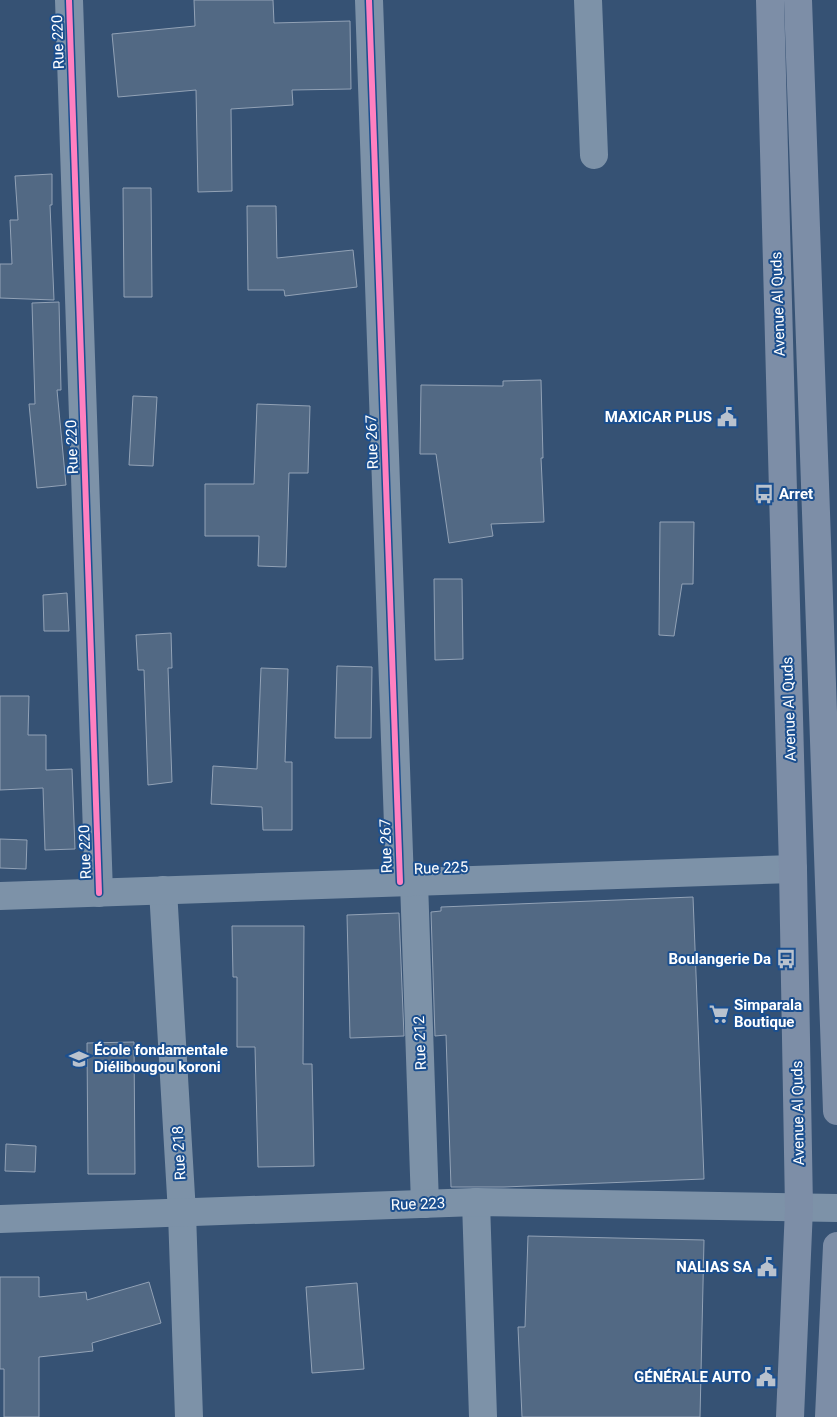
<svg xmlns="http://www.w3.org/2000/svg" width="837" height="1417" viewBox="0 0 837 1417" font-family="Roboto,sans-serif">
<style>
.building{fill:#526984;stroke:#92a2b6}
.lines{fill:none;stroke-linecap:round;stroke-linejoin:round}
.minor{stroke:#7d92a8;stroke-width:28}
.primary{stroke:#7d8ea7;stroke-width:28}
.cycleway-casing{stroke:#1b4f8f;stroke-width:9}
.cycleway{stroke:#ff80c0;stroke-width:6}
.labels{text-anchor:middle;stroke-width:4;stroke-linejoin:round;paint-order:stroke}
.street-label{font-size:15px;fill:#fff;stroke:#1b4f8f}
.poi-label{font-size:15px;font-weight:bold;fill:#fff;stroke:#1b4f8f;text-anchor:end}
</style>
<rect width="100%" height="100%" fill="#365274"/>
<g class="building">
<path d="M194 0H273L274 23 350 21 351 89 292 90 293 105 231 109 232 191 198 192 196 90 118 97 112 34 195 26Z"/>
<path d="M52 174V205H50L54 300 0 298V264H12L10 220H18L15 176Z"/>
<path d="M123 188H151L152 297H124Z"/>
<path d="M247 206H276L277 258 353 250 357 287 285 296 284 290H248Z"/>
<path d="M59 302 61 390H57L66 485 37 488 29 404H35L32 303Z"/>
<path d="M541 380 543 458H541L544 522 491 524 493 536 449 543 436 454H420L421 385 503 386V381Z"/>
<path d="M133 396 157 397 153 466 129 465Z"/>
<path d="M257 404 310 406 308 473H289L286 567 258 566 259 536H205V484H254Z"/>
<path d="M660 522H694L693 584H682L674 636 659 635Z"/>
<path d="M434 579H462L463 659 435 660Z"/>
<path d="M67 593 69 631H44L43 595Z"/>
<path d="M171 633 172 668H168L172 782 148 785 144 670H138L136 635Z"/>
<path d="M337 666 372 667 371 738H335Z"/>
<path d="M261 668 288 669 285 762H292V830H263L262 807 211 804 213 766 257 769Z"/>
<path d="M0 696H29L28 735H46V770L72 769 75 849 45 850 43 788 0 790Z"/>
<path d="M0 839 27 840 26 869 0 868Z"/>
<path d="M693 897 704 1179 504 1187H451L446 1035 435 1036 431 912 441 911V907Z"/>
<path d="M399 913 404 1036 350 1038 347 915Z"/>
<path d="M232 926H304L303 1064H312L314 1166 258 1167 255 1047H237V977H233Z"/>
<path d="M134 1042 135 1174H88L87 1043Z"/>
<path d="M6 1144 36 1146 35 1172 5 1171Z"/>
<path d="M528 1236 704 1240 700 1417H522L518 1327H525Z"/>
<path d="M0 1277H39V1297L86 1292 87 1300 149 1282 161 1323 92 1343 93 1351 39 1357V1417H4V1369H0Z"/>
<path d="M357 1283 364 1369 312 1373 306 1287Z"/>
</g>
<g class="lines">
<g class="minor">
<path d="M69 0 99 893"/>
<path d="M369 0 400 882"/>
<path d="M588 0 594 155"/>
<path d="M414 882 425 1204"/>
<path d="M163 890 182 1213 189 1417"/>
<path d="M0 896 793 869"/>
<path d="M476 1202 483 1417"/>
<path d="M0 1219 476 1202 837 1208"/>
</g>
<g class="primary">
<path d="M770 0 793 869 799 1208 790 1417"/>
<path d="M798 0 837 1111"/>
<path d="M829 1417 837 1246"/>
</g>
<defs>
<g id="cycleway">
<path d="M69 0 99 893"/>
<path d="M369 0 400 882"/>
</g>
</defs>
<use href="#cycleway" class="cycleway-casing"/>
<use href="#cycleway" class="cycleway"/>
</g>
<defs>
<symbol id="civic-bare" viewBox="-9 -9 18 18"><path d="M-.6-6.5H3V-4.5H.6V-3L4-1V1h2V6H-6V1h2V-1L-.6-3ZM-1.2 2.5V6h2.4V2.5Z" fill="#b9c2ce" stroke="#1b4f8f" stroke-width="2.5" paint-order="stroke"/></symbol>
<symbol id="bus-bare" viewBox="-9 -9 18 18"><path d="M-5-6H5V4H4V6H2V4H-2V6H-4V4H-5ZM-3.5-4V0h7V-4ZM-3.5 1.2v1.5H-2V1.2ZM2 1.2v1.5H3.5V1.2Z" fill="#b9c2ce" stroke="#1b4f8f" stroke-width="2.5" paint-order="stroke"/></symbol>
<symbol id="supermarket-bare" viewBox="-9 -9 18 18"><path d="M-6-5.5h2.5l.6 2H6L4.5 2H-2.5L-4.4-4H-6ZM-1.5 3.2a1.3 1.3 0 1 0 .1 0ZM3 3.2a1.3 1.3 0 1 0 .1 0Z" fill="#b9c2ce" stroke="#1b4f8f" stroke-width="2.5" paint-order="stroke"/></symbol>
<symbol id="school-bare" viewBox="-9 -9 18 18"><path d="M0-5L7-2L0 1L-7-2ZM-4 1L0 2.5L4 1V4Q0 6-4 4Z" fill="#b9c2ce" stroke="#1b4f8f" stroke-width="2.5" paint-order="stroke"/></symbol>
</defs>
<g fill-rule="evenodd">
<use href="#civic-bare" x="713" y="403" width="28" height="28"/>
<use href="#bus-bare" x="750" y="480" width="28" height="28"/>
<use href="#bus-bare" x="772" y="945" width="28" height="28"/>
<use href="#supermarket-bare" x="705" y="1000" width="28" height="28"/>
<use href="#school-bare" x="65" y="1045" width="28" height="28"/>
<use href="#civic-bare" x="753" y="1253" width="28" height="28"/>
<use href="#civic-bare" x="752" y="1363" width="28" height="28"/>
</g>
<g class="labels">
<g class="street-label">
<text transform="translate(58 42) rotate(-92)" y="5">Rue 220</text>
<text transform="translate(778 304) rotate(-92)" y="5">Avenue Al Quds</text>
<text transform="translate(372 442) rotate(-92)" y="5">Rue 267</text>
<text transform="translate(72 447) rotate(-92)" y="5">Rue 220</text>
<text transform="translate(789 709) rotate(-92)" y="5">Avenue Al Quds</text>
<text transform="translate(386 846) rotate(-92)" y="5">Rue 267</text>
<text transform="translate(85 852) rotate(-92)" y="5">Rue 220</text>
<text transform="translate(441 868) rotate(-2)" y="5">Rue 225</text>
<text transform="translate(420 1043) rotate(-92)" y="5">Rue 212</text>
<text transform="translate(798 1113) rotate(-91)" y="5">Avenue Al Quds</text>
<text transform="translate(179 1153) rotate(-93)" y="5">Rue 218</text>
<text transform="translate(418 1204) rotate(-2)" y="5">Rue 223</text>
</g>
<g class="poi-label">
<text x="712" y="422">MAXICAR PLUS</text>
<text x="779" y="499" text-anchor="start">Arret</text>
<text x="771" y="964">Boulangerie Da</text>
<text x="734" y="1010" text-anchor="start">Simparala<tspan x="734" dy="17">Boutique</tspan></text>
<text x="94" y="1055" text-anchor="start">École fondamentale<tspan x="94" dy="17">Diélibougou koroni</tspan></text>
<text x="752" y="1272">NALIAS SA</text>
<text x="751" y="1382">GÉNÉRALE AUTO</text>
</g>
</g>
</svg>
